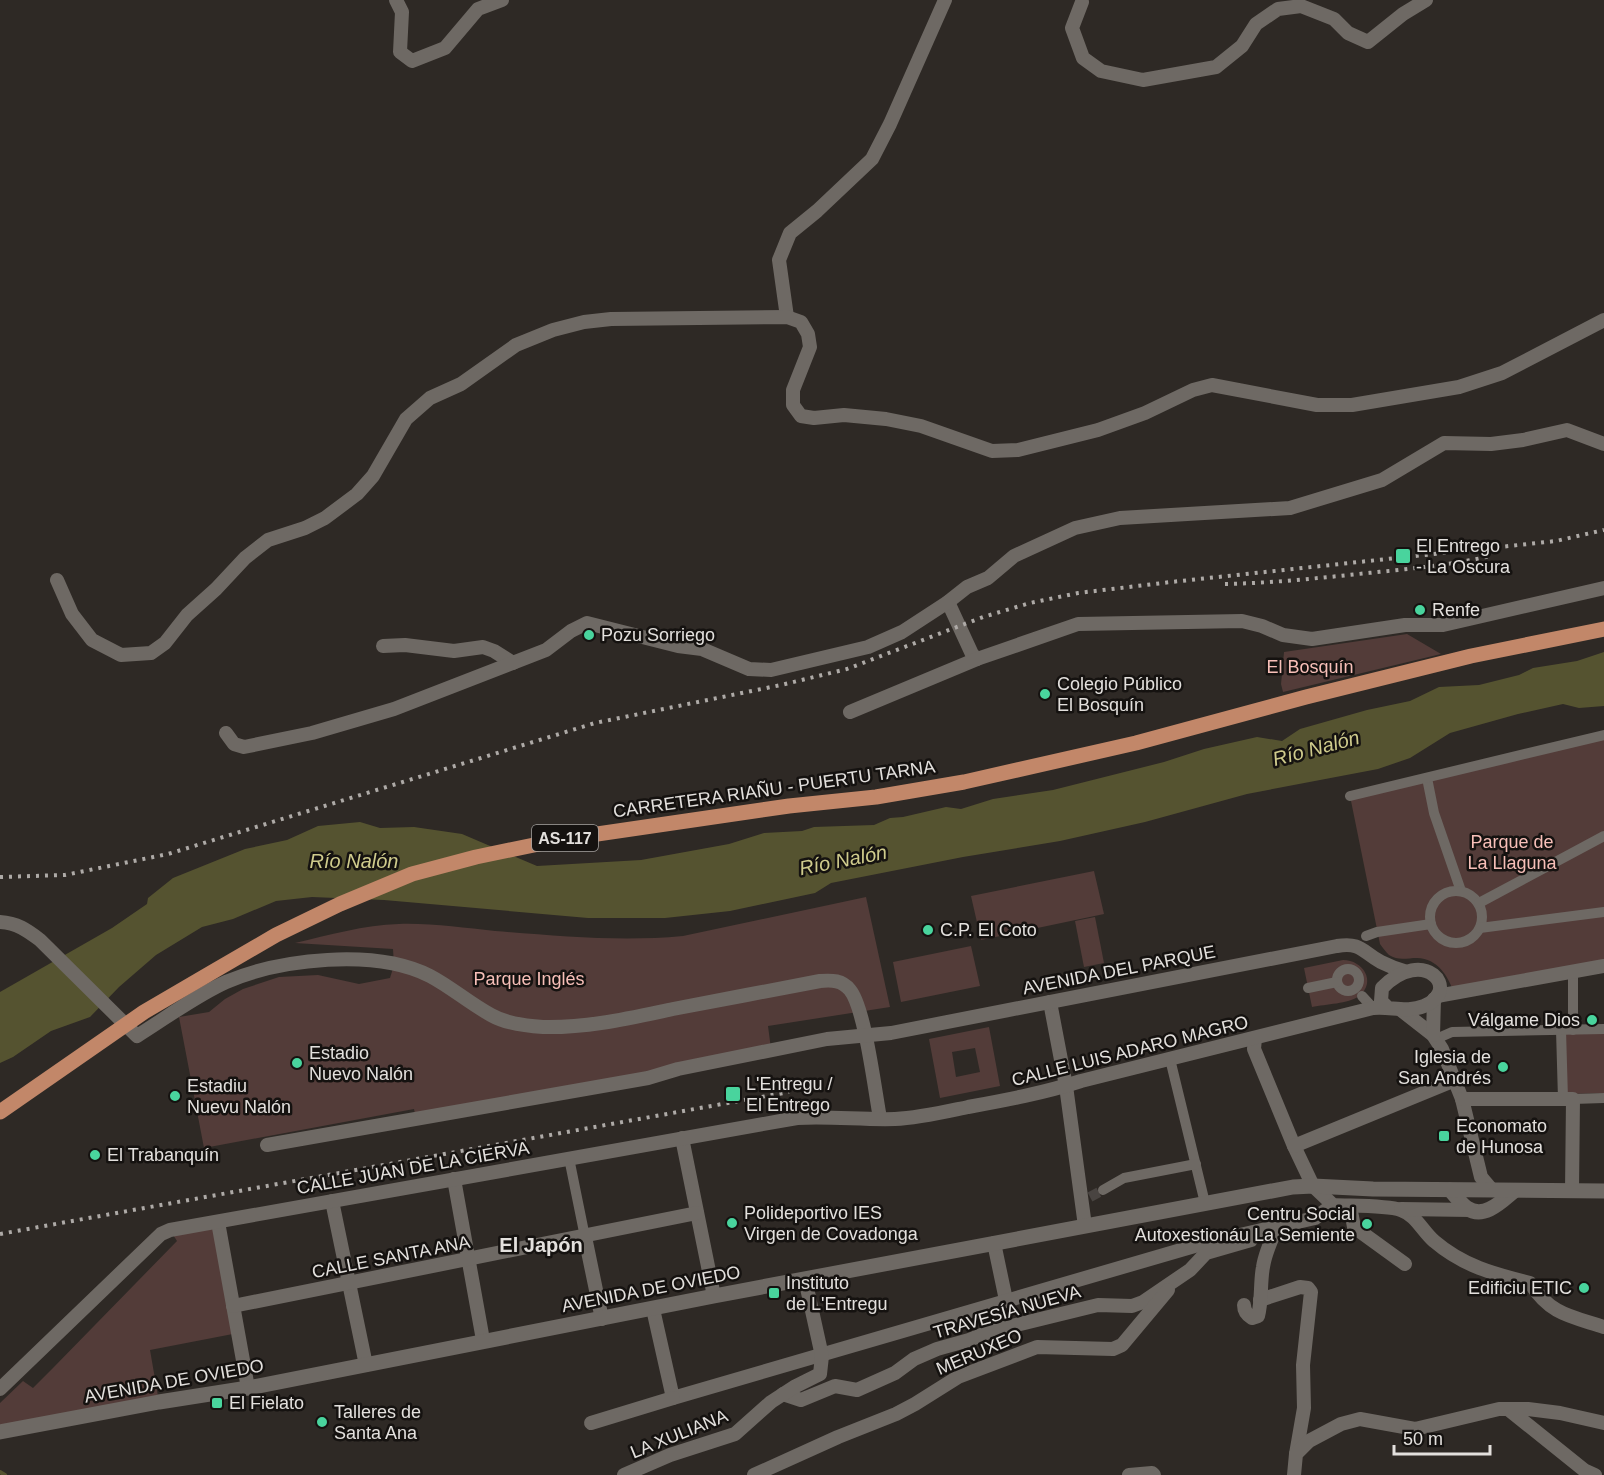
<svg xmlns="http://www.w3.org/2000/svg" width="1604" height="1475" viewBox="0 0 1604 1475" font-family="Helvetica,sans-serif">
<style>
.green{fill:#533c39;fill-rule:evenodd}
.water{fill:#555330}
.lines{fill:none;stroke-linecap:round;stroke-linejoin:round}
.stream{stroke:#555330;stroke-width:4}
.pedestrian-tunnel{stroke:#494441;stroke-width:10;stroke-dasharray:10 5;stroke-linecap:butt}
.pedestrian{stroke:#6e6964;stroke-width:10}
.minor{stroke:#6e6964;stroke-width:14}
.tertiary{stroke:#6e6964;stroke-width:15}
.primary{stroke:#c28769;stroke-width:15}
.rail{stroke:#aeaaa7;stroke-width:4;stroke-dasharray:3 6;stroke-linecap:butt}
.poi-dot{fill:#49d49d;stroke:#151210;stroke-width:2}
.labels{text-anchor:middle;stroke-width:5;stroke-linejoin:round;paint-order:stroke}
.shield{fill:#151210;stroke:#a5a2a0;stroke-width:1.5}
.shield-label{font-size:16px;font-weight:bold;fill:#e3e0dd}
.poi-label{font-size:18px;fill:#e3e0dd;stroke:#151210;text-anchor:start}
.park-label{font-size:18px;fill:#f7bfb8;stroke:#151210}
.street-label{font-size:18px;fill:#e3e0dd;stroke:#151210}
.water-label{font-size:20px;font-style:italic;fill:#cfcb8c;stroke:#151210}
.neighbourhood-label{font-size:20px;font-weight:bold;fill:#e3e0dd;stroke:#151210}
</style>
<rect width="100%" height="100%" fill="#2e2925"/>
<g class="green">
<path d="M1407 634 1441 654 1283 692 1281 684 1284 652Z"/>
<path d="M1604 735V966L1454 992C1447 975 1438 959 1417 958 1407 958 1398 961 1389 955 1386 952 1382 947 1380 944L1350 796Z"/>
<path d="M1094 871 1104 914 981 940 971 896Z"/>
<path d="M866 897 890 1007 768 1026 771 1049 416 1119 414 1109 204 1148 179 1017 209 1012 225 999 243 989 279 977 318 975 359 984 390 978 394 965 393 949 295 943C329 935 364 925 399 924 431 923 464 928 495 931 559 936 620 942 683 936Z"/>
<path d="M1095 917 1104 963 1084 967 1075 921Z"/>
<path d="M971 946 980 986 901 1002 893 962Z"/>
<path d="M1343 960C1363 960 1377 982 1359 996 1348 1004 1326 1004 1312 1007L1304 968Z"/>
<path d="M989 1027 1000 1086 940 1098 929 1039ZM975 1048 980 1072 956 1077 952 1052Z"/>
<path d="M1604 1032V1093L1566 1094 1565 1033Z"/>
<path d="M218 1222 238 1333 150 1350 159 1402 0 1432V1403L23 1381 33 1388 53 1368 177 1241 170 1230Z"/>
</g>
<path class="water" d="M1604 652V706L1579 708 1563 704 1518 714 1450 733 1410 758 1378 769 1247 794 1145 822 1060 841 963 857 831 883 815 893 730 911 665 918H588L384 900 312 897 276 901 233 919 202 927 156 955 119 987 90 1017 51 1031 13 1057 0 1063V992L112 928 147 904 148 898 173 878 245 849 287 840 318 826 360 822 380 828 414 827 462 834 537 866 641 860 729 844 764 833 802 831 814 827 874 825 890 818 903 817 946 807 961 809 993 799 1053 790 1164 762 1204 749 1257 737 1282 741 1300 729 1367 710 1410 701 1439 687 1479 685 1519 675 1533 668 1577 661Z"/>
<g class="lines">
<path class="stream" d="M0 1472 5 1475"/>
<path class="pedestrian-tunnel" d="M1090 1197 1103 1190"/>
<g class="pedestrian">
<path d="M1427 778 1434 813 1461 891"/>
<path d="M1350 796 1604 735"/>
<circle cx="1456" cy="917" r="26"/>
<path d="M1479 903 1604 836"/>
<path d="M1480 928 1604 912"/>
<path d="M1366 936 1377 932 1431 924"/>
<circle cx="1348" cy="980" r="11"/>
<path d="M1573 972V1030"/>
<path d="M1308 988 1337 982"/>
<path d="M1362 996 1373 1008"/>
<path d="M1561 1030 1563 1099"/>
<path d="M1436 1039 1452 1032 1604 1029"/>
<path d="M1170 1059 1205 1203"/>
<path d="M1573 1099 1604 1098"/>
<path d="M569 1158 585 1237"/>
<path d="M1103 1190 1124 1178 1196 1164"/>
</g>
<g class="minor">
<path d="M396 0 402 12 400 52 412 61 445 48 478 9 502 0"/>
<path d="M1082 2 1072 28 1083 58 1101 71 1143 80 1216 67 1242 46 1256 24 1278 9 1301 6 1334 19 1348 33 1368 42 1403 14 1426 0"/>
<path d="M787 317 779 260 790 233 817 211 872 159 890 124 945 0"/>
<path d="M57 580 72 614 92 640 121 655 151 653 165 643 187 615 216 589 245 558 268 540 305 528 325 518 357 494 373 476 406 419 430 398 461 384 516 345 553 330 584 322 611 319 787 317 801 322 808 334 810 347 793 390V405L801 416 814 418 844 415 886 419 921 426 992 451 1018 450 1098 430 1145 413 1193 390 1212 385 1317 405H1352L1459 387 1502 373 1604 320"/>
<path d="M948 602 972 654 977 659"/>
<path d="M383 646 405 645 454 651 483 647 494 651 513 663"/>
<path d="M850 712 977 659 1078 624 1242 621 1262 626 1283 635 1312 639 1405 625H1443L1604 588"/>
<path d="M226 733 234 744 244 747 312 733 394 709 546 650 571 631 587 623 678 646 702 649 749 669 771 670 868 647 902 632 948 602 967 587 988 578 1014 556 1075 528 1120 518 1290 508 1382 480 1444 443 1491 444 1523 440 1567 430 1604 444"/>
<path d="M0 922C17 923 27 930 40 940L137 1036C166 1018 195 996 226 982 280 959 375 948 430 976 451 987 469 1003 491 1015 505 1023 527 1026 543 1027 588 1028 630 1018 673 1009 722 1000 771 990 820 981 832 980 842 980 850 990 865 1008 875 1092 880 1118"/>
<path d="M1437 996 1604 966"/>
<path d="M1050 1002 1066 1086 1085 1226"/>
<path d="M1401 1010 1433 1035 1442 1049 1462 1099 1481 1177 1492 1190"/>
<path d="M1433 1035 1434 999"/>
<path d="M1255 1038 1254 1049 1294 1146 1313 1186 1333 1205C1351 1206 1386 1205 1401 1210 1416 1215 1423 1232 1434 1241 1463 1266 1494 1274 1530 1283 1551 1315 1570 1316 1604 1327"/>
<path d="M1462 1099H1573L1572 1191"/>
<path d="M682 1138 714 1296"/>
<path d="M267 1145 648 1078 678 1069 827 1039 891 1033 1337 946C1362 942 1362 952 1381 962 1389 966 1397 969 1404 971"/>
<path d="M1294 1146 1455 1080"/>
<path d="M454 1179 483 1340"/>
<path d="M332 1201 366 1365"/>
<path d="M1350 1206 1354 1227 1405 1264"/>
<path d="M1401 1209 1471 1210"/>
<path d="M218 1222 248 1388"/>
<path d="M585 1237 602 1319"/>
<path d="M994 1243 1006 1300"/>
<path d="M1260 1300 1300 1287 1308 1288 1311 1292 1303 1365 1304 1408 1296 1454"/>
<path d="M1244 1305C1244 1310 1247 1315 1252 1318L1258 1316C1262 1302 1260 1282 1263 1267 1265 1253 1272 1238 1278 1225"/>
<path d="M233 1306 697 1213"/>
<path d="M653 1309 673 1398 1205 1243 1315 1218 1333 1205"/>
<path d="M0 1389 161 1234 170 1230 797 1118C830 1116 862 1120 895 1119 919 1118 944 1112 968 1107 1006 1100 1044 1093 1081 1081L1373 1008C1390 1006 1407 1013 1424 1006 1463 990 1424 945 1382 988L1381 1001 1387 1007"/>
<path d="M783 1394 801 1400 835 1386 857 1390 895 1373 914 1359 937 1349 969 1340 991 1331 1098 1305 1132 1306 1143 1302 1190 1270 1206 1253 1251 1240"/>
<path d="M1508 1409 1584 1470 1595 1475"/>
<path d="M591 1423 673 1398"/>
<path d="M624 1475 670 1455 735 1434 771 1402 794 1387 820 1374 822 1356 805 1279"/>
<path d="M754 1475 838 1437 896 1414 915 1404 958 1377 1037 1347 1113 1349 1122 1345 1168 1290"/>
<path d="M1129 1475 1152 1473 1154 1475"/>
<path d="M1294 1475 1296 1454 1309 1441 1341 1424 1360 1419 1415 1429 1499 1409H1528L1560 1413 1604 1423"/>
</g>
<g class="tertiary">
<path d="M1450 1190C1455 1195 1461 1204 1467 1208 1484 1220 1502 1201 1514 1191"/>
<path d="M0 1432 159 1402 248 1388 714 1296 1293 1187 1313 1186 1373 1189 1604 1191"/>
</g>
<path class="primary" d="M0 1112 144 1012 209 974 276 935 340 904 412 874 476 857 563 839 789 806 876 797 964 782 1136 743 1306 697 1471 656 1604 629"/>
<g class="rail">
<path d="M1225 584C1273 583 1320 578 1368 573 1409 569 1450 565 1491 556"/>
<path d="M0 877 65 875 168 854 595 723 781 685 847 669 983 617 1030 603 1078 593 1171 582 1556 541 1604 530"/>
<path d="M0 1234 789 1092"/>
</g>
</g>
<g class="poi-dot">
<rect x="1395" y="548" width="16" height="16" rx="3"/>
<circle cx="1420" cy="610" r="6"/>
<circle cx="589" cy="635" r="6"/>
<circle cx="1045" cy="694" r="6"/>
<circle cx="928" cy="930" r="6"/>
<circle cx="1592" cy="1020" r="6"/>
<circle cx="297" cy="1063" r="6"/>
<circle cx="1503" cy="1067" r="6"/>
<rect x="725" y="1086" width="16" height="16" rx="3"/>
<circle cx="175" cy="1096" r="6"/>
<rect x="1438" y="1130" width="12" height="12" rx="3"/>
<circle cx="95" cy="1155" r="6"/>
<circle cx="732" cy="1223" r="6"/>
<circle cx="1367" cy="1224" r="6"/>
<circle cx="1584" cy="1288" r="6"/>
<rect x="768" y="1287" width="12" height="12" rx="3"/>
<rect x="211" y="1397" width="12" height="12" rx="3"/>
<circle cx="322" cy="1422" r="6"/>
</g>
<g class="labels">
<rect class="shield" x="532" y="825" width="66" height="26" rx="4.5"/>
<g class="shield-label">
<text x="565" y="844">AS-117</text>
</g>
<g class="poi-label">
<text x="1416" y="552">El Entrego<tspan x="1416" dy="21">- La Oscura</tspan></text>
<text x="1432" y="616">Renfe</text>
<text x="601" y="641">Pozu Sorriego</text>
<text x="1057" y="690">Colegio Público<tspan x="1057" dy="21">El Bosquín</tspan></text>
<text x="940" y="936">C.P. El Coto</text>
<text x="1580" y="1026" text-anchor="end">Válgame Dios</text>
<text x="309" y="1059">Estadio<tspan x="309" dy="21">Nuevo Nalón</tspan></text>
<text x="1491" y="1063" text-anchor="end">Iglesia de<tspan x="1491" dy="21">San Andrés</tspan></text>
<text x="746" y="1090">L'Entregu /<tspan x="746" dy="21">El Entrego</tspan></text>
<text x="187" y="1092">Estadiu<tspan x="187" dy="21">Nuevu Nalón</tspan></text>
<text x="1456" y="1132">Economato<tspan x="1456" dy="21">de Hunosa</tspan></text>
<text x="107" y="1161">El Trabanquín</text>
<text x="744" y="1219">Polideportivo IES<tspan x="744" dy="21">Virgen de Covadonga</tspan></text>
<text x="1355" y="1220" text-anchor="end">Centru Social<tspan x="1355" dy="21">Autoxestionáu La Semiente</tspan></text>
<text x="786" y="1289">Instituto<tspan x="786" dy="21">de L'Entregu</tspan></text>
<text x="1572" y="1294" text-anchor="end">Edificiu ETIC</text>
<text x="229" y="1409">El Fielato</text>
<text x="334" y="1418">Talleres de<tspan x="334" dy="21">Santa Ana</tspan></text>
</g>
<g class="park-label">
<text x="1310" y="673">El Bosquín</text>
<text x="1512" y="848">Parque de<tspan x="1512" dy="21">La Llaguna</tspan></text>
<text x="529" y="985">Parque Inglés</text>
</g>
<g class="street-label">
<text transform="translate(774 789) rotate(-8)" y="6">CARRETERA RIAÑU - PUERTU TARNA</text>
<text transform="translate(1119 970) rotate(-11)" y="6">AVENIDA DEL PARQUE</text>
<text transform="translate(1130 1051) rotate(-14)" y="6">CALLE LUIS ADARO MAGRO</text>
<text transform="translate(413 1168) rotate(-10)" y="6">CALLE JUAN DE LA CIERVA</text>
<text transform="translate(391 1257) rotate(-11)" y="6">CALLE SANTA ANA</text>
<text transform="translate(651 1289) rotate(-11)" y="6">AVENIDA DE OVIEDO</text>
<text transform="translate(1007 1312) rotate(-16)" y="6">TRAVESÍA NUEVA</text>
<text transform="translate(979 1352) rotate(-23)" y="6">MERUXEO</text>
<text transform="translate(174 1381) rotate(-10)" y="6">AVENIDA DE OVIEDO</text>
<text transform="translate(679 1434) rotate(-22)" y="6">LA XULIANA</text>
</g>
<g class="water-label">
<text transform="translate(1316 748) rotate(-15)" y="7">Río Nalón</text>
<text transform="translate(843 860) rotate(-11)" y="7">Río Nalón</text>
<text x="354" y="868">Río Nalón</text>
</g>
<g class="neighbourhood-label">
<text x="541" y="1252">El Japón</text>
</g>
</g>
<path d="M1394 1445v9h96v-9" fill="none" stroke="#e3e0dd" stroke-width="3"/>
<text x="1403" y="1445" font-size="18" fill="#e3e0dd" stroke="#151210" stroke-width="4.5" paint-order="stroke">50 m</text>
</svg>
